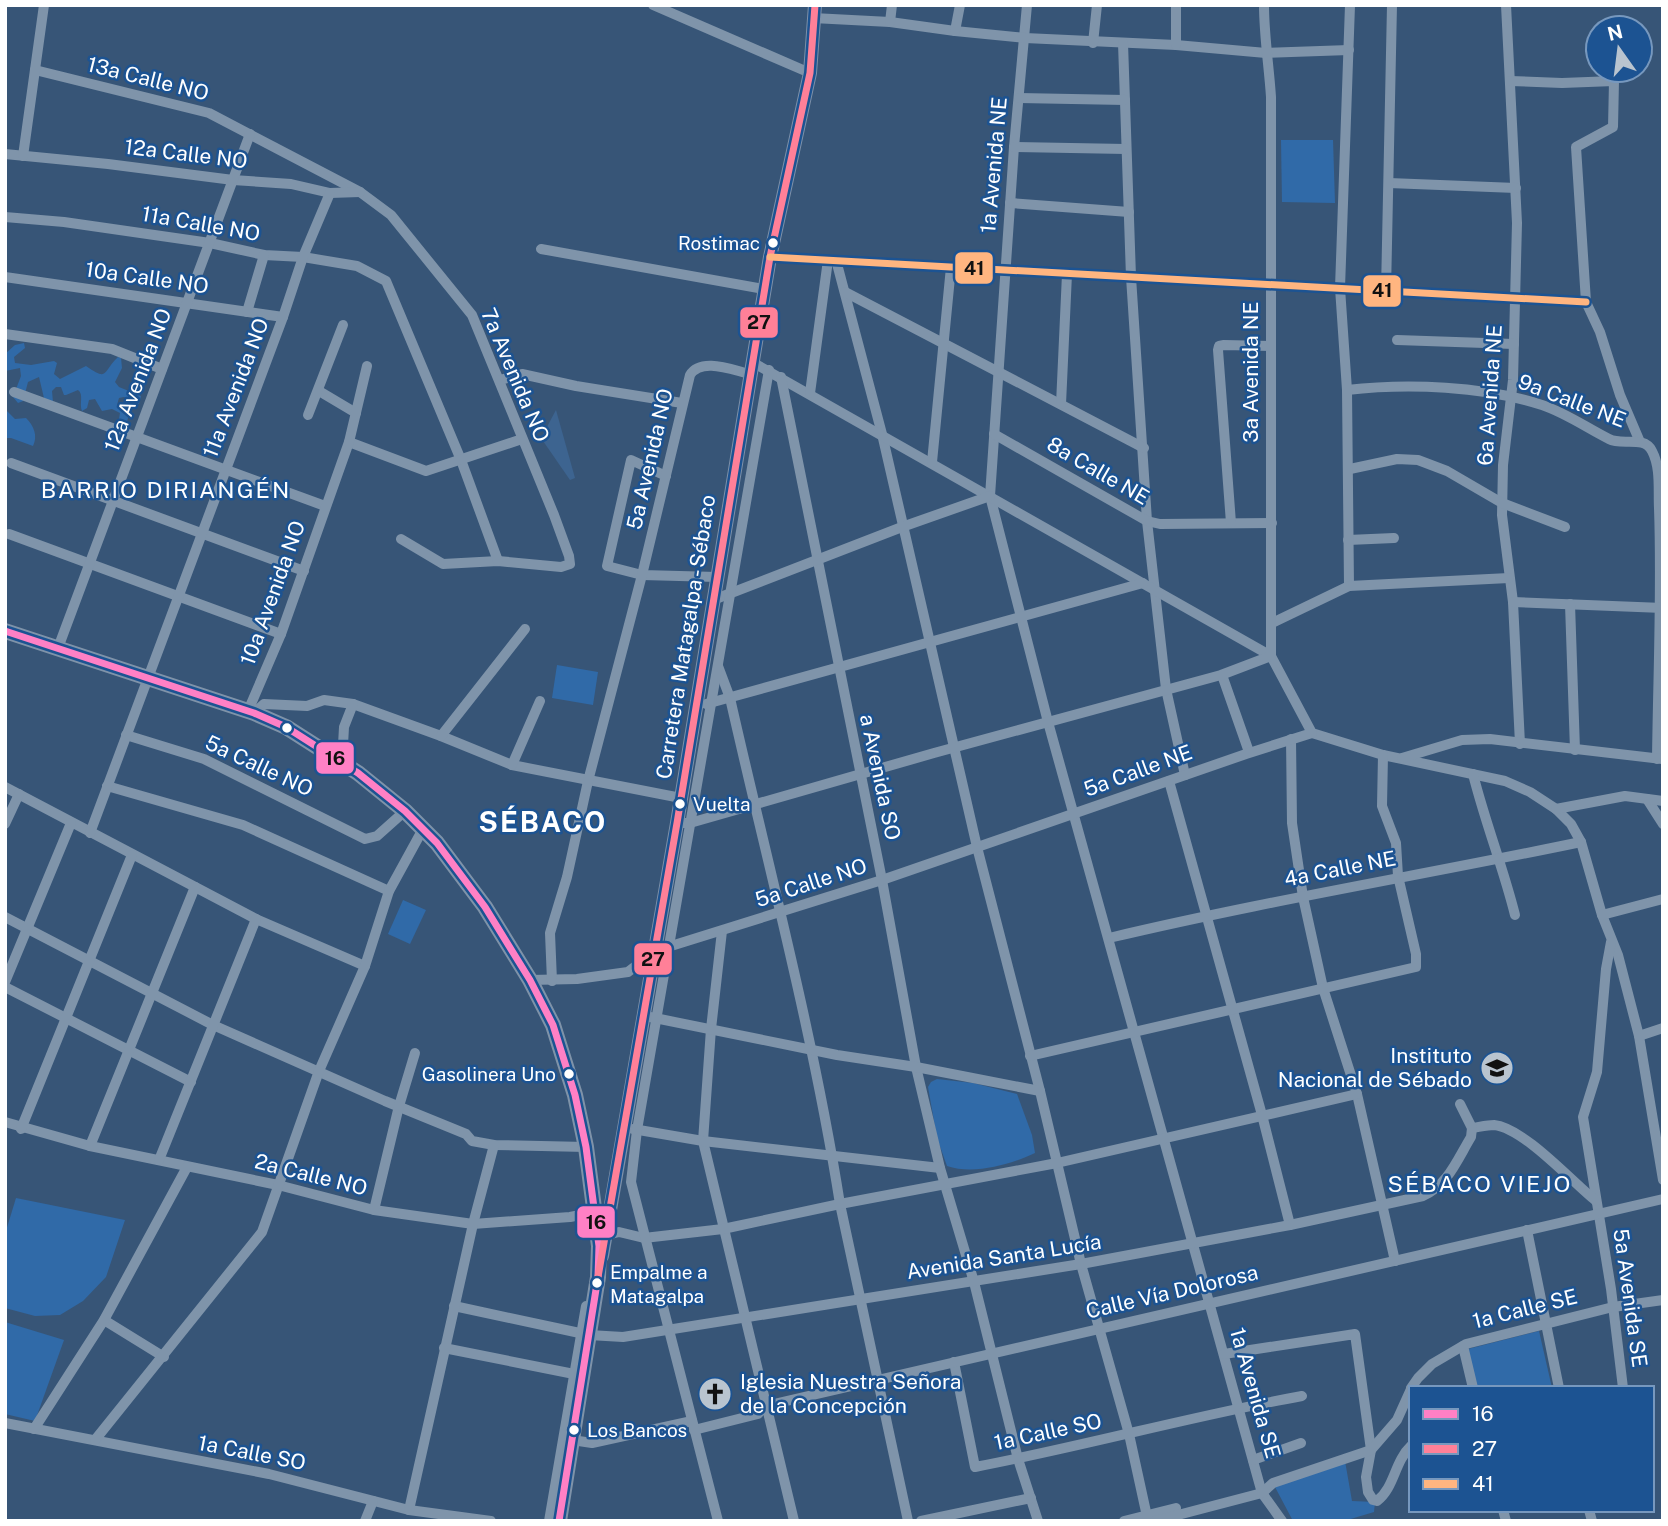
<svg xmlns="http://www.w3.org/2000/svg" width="1668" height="1526" viewBox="0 0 1668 1526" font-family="'Public Sans',sans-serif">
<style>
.green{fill:#306aa8}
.water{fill:#3d6490}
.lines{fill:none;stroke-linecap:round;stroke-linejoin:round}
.minor{stroke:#7f94aa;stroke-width:10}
.major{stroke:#7e91a9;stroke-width:14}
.highway{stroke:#7f93a9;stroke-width:16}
.bus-1-casing{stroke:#1c5392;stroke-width:12}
.bus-2-casing{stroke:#1c5392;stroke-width:12}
.bus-3-casing{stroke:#1c5392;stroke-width:12}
.bus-1{stroke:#ff80c5;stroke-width:7}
.bus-2{stroke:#ff8098;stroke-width:7}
.bus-3{stroke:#ffb580;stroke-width:7}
.bus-dot{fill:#fff;stroke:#1c5392;stroke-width:2.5}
.labels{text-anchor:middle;stroke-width:5;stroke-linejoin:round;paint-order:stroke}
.bus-label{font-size:19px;fill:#fff;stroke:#1c5392;text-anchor:start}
.street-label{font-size:21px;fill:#fff;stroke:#1c5392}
.poi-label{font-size:21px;fill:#fff;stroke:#1c5392;text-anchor:end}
.neighbourhood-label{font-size:23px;letter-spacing:2px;fill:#fff;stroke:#1c5392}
.district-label{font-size:28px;font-weight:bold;letter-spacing:2px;fill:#fff;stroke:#1c5392}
.line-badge{stroke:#1c5392;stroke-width:2.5}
.pale-badge-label{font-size:19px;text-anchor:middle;font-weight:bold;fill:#111}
</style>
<rect width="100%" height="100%" fill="#375577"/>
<g class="green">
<path d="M1281 140H1333L1335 203 1282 202Z"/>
<path d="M24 343 25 348 14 357 15 363 31 365 54 361 57 363 54 374 60 379 86 366C109 382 102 372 118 357L121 358 122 368 115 382 119 387 141 396 139 404 124 397 119 398 117 405 129 414 127 422 118 425 120 413 112 409 102 411 95 399 89 400 87 408 82 411C79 404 84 394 78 390L66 395H64L61 387H56L52 391 53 402 44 398 39 377 28 382 23 401 18 403 13 397 21 376 20 368 5 371V354L15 345Z"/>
<path d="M5 409 15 419 26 418C34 426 38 436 33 446L11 438H5Z"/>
<path d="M557 665 598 672 593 705 552 698Z"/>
<path d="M403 900 426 910 410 944 388 934Z"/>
<path d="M937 1079 973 1083 1017 1094 1032 1135 1035 1153C1010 1165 973 1175 947 1166L937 1138 928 1087 931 1082Z"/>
<path d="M16 1198 125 1220 106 1277 83 1301 60 1315 35 1316 5 1308V1234Z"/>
<path d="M5 1322 64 1340 35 1421 5 1414Z"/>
<path d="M1539 1331 1552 1388H1477L1468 1349Z"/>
<path d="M1345 1461 1352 1501 1375 1502 1374 1512 1344 1521H1293L1275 1487Z"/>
</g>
<path class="water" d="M556 410 575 478 570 480 541 438Z"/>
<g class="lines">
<g class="minor">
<path d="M653 5 810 73"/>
<path d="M1027 5 1014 147 990 496 1048 722 1260 1486 1262 1493 1282 1521"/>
<path d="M1506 5 1517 223 1513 380 1503 465 1502 515 1513 602 1520 744"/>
<path d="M813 18 890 22 955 31 1025 38 1176 45 1266 53 1349 50"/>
<path d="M890 22 892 5"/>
<path d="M955 31 960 5"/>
<path d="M1093 43 1097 5"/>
<path d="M1123 43 1131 277 1147 521 1166 689 1185 775"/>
<path d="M1176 45V5"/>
<path d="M35 70 209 113 360 192 391 215 472 315 554 515 569 556 570 564 561 567 498 561 443 564 401 539"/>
<path d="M1510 81 1562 83 1614 81 1613 127 1576 147 1586 302 1600 332 1620 395 1640 442"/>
<path d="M1019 98 1125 100"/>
<path d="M1014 147 1126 149"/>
<path d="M5 154 108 164 233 180 291 184 330 193 360 192"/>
<path d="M23 156 44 5"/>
<path d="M1389 183 1516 188"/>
<path d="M1010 203 1129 212"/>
<path d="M5 217 64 222 210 243 264 255 303 257 357 266 386 281 461 460 498 561"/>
<path d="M541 249 764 289"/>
<path d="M770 257 1586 302"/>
<path d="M836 260 882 434 977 847 1040 1091 1081 1264 1129 1434 1148 1521"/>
<path d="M5 277 283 317"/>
<path d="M1386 291 1392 5"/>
<path d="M845 292 1144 448"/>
<path d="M247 312 264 255"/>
<path d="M5 334 112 349 162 369"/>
<path d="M1397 340 1514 344"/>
<path d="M752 362 1271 656 1312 733 1383 755 1505 781 1530 792 1556 809 1571 824 1581 842 1602 915 1618 955 1639 1036 1663 1180"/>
<path d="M781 377 882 880 916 1067 940 1168 974 1282 1018 1459 1038 1521"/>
<path d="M500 380 522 374 576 386 682 403"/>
<path d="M1347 390C1408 383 1484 386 1542 405 1566 413 1587 428 1609 439 1622 446 1644 435 1652 451 1661 468 1658 490 1659 508 1662 592 1658 675 1657 759"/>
<path d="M319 391 356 413"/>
<path d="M14 392 325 506"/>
<path d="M810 393 828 260"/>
<path d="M1061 404 1067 274"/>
<path d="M308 415 343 325"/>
<path d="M994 434 1147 521 1160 524 1272 523"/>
<path d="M349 442 426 471 522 439"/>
<path d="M932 462 951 267"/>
<path d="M11 463 304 571"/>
<path d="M1350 469 1397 459 1418 460 1447 471 1502 503 1565 527"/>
<path d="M666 476 631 460 607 566 642 575 717 577"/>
<path d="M1231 523 1218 350 1219 346 1224 345 1271 346"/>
<path d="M9 534 281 634"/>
<path d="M1348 540 1394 538"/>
<path d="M1349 586 1347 390 1340 288 1350 5"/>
<path d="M713 600 902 527 990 496"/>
<path d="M1513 602 1663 608"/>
<path d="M1570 604 1575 750"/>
<path d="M1272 623 1349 586 1509 578"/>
<path d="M58 648 250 134"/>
<path d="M718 666 730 698C768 866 813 1033 840 1204L908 1521"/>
<path d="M1222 675 1249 752"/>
<path d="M706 704 1143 583"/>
<path d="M248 711 281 634 349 442 367 366"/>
<path d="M254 713 264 704 307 706 324 700 353 704 441 736 512 765 681 798"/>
<path d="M126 735 204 759 365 839 377 836 405 811"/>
<path d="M441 736 525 629"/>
<path d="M1291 739 1292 823 1303 897 1323 988 1357 1094 1395 1261"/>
<path d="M1402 758 1462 740 1490 739 1662 759"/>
<path d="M342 763 344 727 353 704"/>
<path d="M512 765 540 701"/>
<path d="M1473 774C1485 822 1503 867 1515 915"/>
<path d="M1169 781 1262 1115 1290 1225"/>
<path d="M107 786 243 825 389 891"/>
<path d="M5 787 256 919 365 966"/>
<path d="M1647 799 1663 824"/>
<path d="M1556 809 1625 796 1663 801"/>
<path d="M677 823H690L934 753 1221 675 1271 656V97C1269 66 1264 36 1264 5"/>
<path d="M5 824 19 794"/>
<path d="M90 833 283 317 303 257 330 193"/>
<path d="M1602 915 1663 899"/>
<path d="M5 917 213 1025 385 1101 466 1134 472 1141 494 1145 586 1147"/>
<path d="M722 931 711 1029 703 1141 794 1521"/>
<path d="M1109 938C1265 901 1423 875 1581 842"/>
<path d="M1611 942 1606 969 1597 1072 1583 1117 1611 1289 1623 1388"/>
<path d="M530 980 577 979 628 972 655 951 882 880 1246 754 1312 733"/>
<path d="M552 981 550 933 567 877 588 781 642 575 690 375C701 357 732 370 750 374"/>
<path d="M5 982 71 823"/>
<path d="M5 987 191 1082"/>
<path d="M650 1017 837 1055 916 1067 1040 1091"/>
<path d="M1639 1036 1663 1028"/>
<path d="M1030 1056 1416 967V954L1398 876 1396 843 1382 806 1383 755"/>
<path d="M5 1122 90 1146 278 1185 374 1210 473 1224 570 1217 596 1212"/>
<path d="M1472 1128C1479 1127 1488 1125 1494 1125 1524 1128 1572 1182 1596 1201"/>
<path d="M21 1129 132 855"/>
<path d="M633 1129 703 1141 940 1168"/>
<path d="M90 1146 195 887"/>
<path d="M159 1160 256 919"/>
<path d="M374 1210 399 1106 415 1053"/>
<path d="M1527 1230 1559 1388"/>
<path d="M607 1235 619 1232 644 1238 723 1229 840 1204 1057 1163 1357 1094"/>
<path d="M454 1306 589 1335 623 1337 1081 1264 1290 1225 1423 1196C1448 1185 1457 1160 1471 1137L1472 1128 1460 1104"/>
<path d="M104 1320 164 1357"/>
<path d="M1463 1346 1473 1388"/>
<path d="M444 1348 579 1375"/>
<path d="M1224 1354 1355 1334 1371 1450 1366 1477 1368 1492 1373 1500 1377 1501C1395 1487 1394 1462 1411 1446"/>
<path d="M954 1362 975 1467C1085 1446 1192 1416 1302 1396"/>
<path d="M1411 1388 1418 1378 1432 1364 1466 1344 1613 1307 1663 1300"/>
<path d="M5 1423 269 1474 409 1510 491 1521"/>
<path d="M34 1429 104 1320 187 1167"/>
<path d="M694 1430 758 1414 765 1406 1663 1199"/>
<path d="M95 1440 262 1232 319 1071 365 966 389 891 423 829"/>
<path d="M572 1440 592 1443 692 1421"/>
<path d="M1253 1460 1301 1443"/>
<path d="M409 1510 473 1224 494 1145"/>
<path d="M1503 1510 1506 1521"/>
<path d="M1589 1510 1592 1521"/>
<path d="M365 1521 373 1501"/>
<path d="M549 1521 586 1306"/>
<path d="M718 1521 631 1182 637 1130 769 370"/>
<path d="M921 1521 1031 1498"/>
<path d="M1124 1521 1176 1508"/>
<path d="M1155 1521 1262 1493 1273 1483 1371 1450 1397 1420 1411 1389"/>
</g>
<path class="major" d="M602 1256 677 823 770 257 810 73 815 5"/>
<path class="highway" d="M5 631 254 713 286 727 358 773 405 811 437 843 485 907 530 980 553 1025 575 1095 586 1147 599 1246 598 1277 559 1521"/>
<defs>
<path id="bus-1" d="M5 631 254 713 286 727 358 773 405 811 437 843 485 907 530 980 553 1025 575 1095 586 1147 599 1246 598 1277 559 1521"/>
<path id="bus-2" d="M598 1277 677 823 770 257 810 73 815 5"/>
<path id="bus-3" d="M770 257 1586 302"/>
</defs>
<use href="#bus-1" class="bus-1-casing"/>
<use href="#bus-2" class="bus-2-casing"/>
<use href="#bus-3" class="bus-3-casing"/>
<use href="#bus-1" class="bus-1"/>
<use href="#bus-2" class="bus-2"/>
<use href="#bus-3" class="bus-3"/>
</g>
<defs>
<symbol id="university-disc" viewBox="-11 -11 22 22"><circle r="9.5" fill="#b9c4cf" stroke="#1c5392"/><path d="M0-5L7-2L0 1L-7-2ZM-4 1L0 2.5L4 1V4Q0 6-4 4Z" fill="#111"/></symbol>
<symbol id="church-disc" viewBox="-11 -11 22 22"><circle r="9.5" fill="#b9c4cf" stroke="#1c5392"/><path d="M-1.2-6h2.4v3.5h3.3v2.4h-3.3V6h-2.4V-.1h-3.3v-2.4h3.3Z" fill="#111"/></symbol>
</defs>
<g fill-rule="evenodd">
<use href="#university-disc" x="1478" y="1049" width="38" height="38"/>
<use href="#church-disc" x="696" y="1375" width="38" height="38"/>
</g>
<g class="bus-dot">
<circle cx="773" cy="243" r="6"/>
<circle cx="287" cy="728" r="6"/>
<circle cx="680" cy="804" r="6"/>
<circle cx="569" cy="1074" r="6"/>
<circle cx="597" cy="1283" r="6"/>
<circle cx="574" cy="1430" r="6"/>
</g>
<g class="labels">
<g class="bus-label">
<text x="760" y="250" text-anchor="end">Rostimac</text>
<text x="693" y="811">Vuelta</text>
<text x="556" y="1081" text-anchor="end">Gasolinera Uno</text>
<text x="610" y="1279">Empalme a<tspan x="610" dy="24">Matagalpa</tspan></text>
<text x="587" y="1437">Los Bancos</text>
</g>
<g class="street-label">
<text transform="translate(148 79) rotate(14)" y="7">13a Calle NO</text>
<text transform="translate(186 154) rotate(7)" y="7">12a Calle NO</text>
<text transform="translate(994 165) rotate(-85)" y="7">1a Avenida NE</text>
<text transform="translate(201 224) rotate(10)" y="7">11a Calle NO</text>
<text transform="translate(147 278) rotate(8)" y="7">10a Calle NO</text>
<text transform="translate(1251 372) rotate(-90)" y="7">3a Avenida NE</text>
<text transform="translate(515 375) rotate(67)" y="7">7a Avenida NO</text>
<text transform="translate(138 380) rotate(-69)" y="7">12a Avenida NO</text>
<text transform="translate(236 388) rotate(-69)" y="7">11a Avenida NO</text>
<text transform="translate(1490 395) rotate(-86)" y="7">6a Avenida NE</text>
<text transform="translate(1572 401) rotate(21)" y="7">9a Calle NE</text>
<text transform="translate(650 459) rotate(-77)" y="7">5a Avenida NO</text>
<text transform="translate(1098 471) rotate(30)" y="7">8a Calle NE</text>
<text transform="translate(273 593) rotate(-70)" y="7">10a Avenida NO</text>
<text transform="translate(686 637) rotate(-81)" y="7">Carretera Matagalpa - Sébaco</text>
<text transform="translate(259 766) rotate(25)" y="7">5a Calle NO</text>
<text transform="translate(1138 771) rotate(-20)" y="7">5a Calle NE</text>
<text transform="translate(880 777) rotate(78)" y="7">a Avenida SO</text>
<text transform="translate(1340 869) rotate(-11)" y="7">4a Calle NE</text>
<text transform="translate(811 883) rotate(-18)" y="7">5a Calle NO</text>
<text transform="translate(311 1175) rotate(14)" y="7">2a Calle NO</text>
<text transform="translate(1004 1257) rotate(-9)" y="7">Avenida Santa Lucía</text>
<text transform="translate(1172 1292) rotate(-13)" y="7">Calle Vía Dolorosa</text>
<text transform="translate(1630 1298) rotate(82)" y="7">5a Avenida SE</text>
<text transform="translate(1525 1309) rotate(-14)" y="7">1a Calle SE</text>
<text transform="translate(1255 1393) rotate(74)" y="7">1a Avenida SE</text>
<text transform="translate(1048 1432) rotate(-12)" y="7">1a Calle SO</text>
<text transform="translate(252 1453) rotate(11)" y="7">1a Calle SO</text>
</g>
<g class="poi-label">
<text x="1472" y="1063">Instituto<tspan x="1472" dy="24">Nacional de Sébado</tspan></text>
<text x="740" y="1389" text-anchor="start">Iglesia Nuestra Señora<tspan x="740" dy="24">de la Concepción</tspan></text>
</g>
<g class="neighbourhood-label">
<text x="166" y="498">BARRIO DIRIANGÉN</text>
<text x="1480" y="1192">SÉBACO VIEJO</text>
</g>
<g class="district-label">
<text x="543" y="832">SÉBACO</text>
</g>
</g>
<g class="line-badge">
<rect x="954" y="251" width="40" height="34" rx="7" fill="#ffb580"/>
<rect x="1362" y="274" width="40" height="34" rx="7" fill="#ffb580"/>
<rect x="739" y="306" width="40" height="33" rx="7" fill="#ff8098"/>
<rect x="315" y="741" width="40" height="34" rx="7" fill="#ff80c5"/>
<rect x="633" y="942" width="40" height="34" rx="7" fill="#ff8098"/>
<rect x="576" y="1205" width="40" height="34" rx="7" fill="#ff80c5"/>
</g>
<g class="pale-badge-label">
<text x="974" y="275">41</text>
<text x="1382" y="297">41</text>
<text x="759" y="329">27</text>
<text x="335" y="765">16</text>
<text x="653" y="966">27</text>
<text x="596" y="1229">16</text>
</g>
<rect width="1668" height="1526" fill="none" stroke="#ffffff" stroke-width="14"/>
<rect x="1409" y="1386" width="245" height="126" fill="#1c5392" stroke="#7798be" stroke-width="2"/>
<rect x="1423" y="1409" width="35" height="10" fill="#ff80c5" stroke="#7798be" stroke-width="2"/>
<text x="1472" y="1421" font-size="21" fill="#ffffff">16</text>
<rect x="1423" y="1444" width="35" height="10" fill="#ff8098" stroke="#7798be" stroke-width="2"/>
<text x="1472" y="1456" font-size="21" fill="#ffffff">27</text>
<rect x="1423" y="1479" width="35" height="10" fill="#ffb580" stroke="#7798be" stroke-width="2"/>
<text x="1472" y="1491" font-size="21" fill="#ffffff">41</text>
<g transform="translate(1619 49) rotate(346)"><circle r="33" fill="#1c5392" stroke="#7798be" stroke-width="2"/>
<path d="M0-5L12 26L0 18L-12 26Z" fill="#b9c4cf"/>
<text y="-10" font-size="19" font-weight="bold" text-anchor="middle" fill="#ffffff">N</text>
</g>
</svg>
